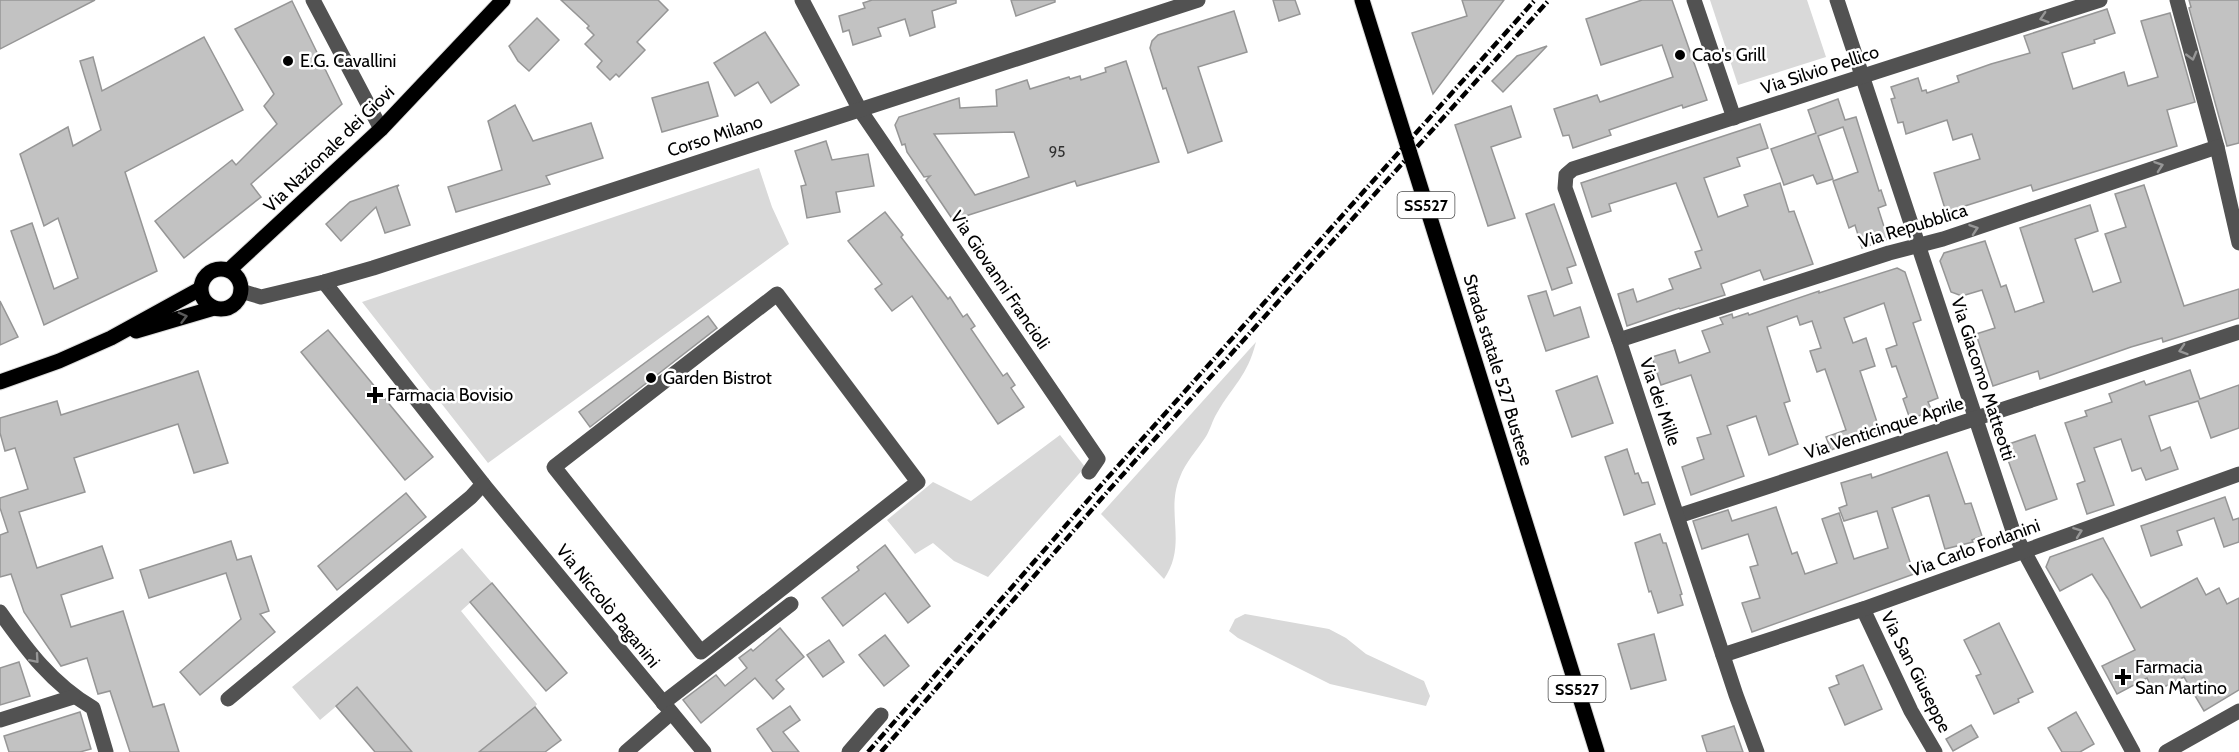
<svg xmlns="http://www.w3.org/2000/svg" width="2239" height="752" viewBox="0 0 2239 752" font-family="Cabin,sans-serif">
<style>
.green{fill:#d9d9d9}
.building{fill:#c2c2c2;stroke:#969696;stroke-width:1.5;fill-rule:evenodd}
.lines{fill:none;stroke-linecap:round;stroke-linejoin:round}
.major-casing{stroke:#dbdbdb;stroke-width:17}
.minor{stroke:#525252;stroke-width:15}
.major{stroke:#000;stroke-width:15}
.rail{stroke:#000;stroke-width:4.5;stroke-dasharray:9 3 1.5 3;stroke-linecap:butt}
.oneway{stroke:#979797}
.oneway2{stroke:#595959}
.poi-dot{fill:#000;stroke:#fff;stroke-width:2}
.labels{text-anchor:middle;stroke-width:5;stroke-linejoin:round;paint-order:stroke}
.number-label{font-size:15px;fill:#303030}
.shield{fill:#fff;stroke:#4c4c4c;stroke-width:1.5}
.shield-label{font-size:16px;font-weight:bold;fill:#000}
.poi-label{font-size:18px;fill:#000;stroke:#fff;text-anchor:start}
.street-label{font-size:18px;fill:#000;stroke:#fff}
</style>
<rect width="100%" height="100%" fill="#fff"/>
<g class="green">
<path d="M1710 0H1807L1826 57 1738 85Z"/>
<path d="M759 168 772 207 789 244 488 463 362 302Z"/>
<path d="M1256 342C1247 377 1233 385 1217 413 1212 421 1210 431 1205 438 1197 450 1185 463 1180 477 1165 512 1188 544 1164 579L1101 514Z"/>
<path d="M1060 435 1085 467 988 577 954 561 933 543 915 554 887 520 933 482 971 501Z"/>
<path d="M462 548 492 583 461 611 537 704 535 707 479 752H412L358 688 320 720 292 687Z"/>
<path d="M1245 614 1329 629 1346 638 1366 654 1424 681 1430 696 1426 706 1330 684 1238 638 1229 631 1235 619Z"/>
</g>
<g class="building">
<path d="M0 0H95L0 49Z"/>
<path d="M561 0H658L668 10 637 42 645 50 619 77 616 74 610 80 597 67 602 61 585 44 594 35 587 28 589 26Z"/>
<path d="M872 0H956V3L932 11 935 27 910 36 905 19 878 28 881 36 853 45 849 30 843 32 839 16 865 8 863 3Z"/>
<path d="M1011 0H1055V2L1016 16Z"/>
<path d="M1273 0H1295L1300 14 1279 21Z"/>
<path d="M1462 0H1504L1433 94 1412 33 1467 16Z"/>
<path d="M1642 0H1672L1707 100 1683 108 1682 105 1609 130 1611 135 1573 148 1569 135 1563 136 1554 109 1597 95 1600 102 1673 77 1662 45 1601 65 1586 19Z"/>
<path d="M2189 0H2239V143L2227 146 2189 8 2191 7Z"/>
<path d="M292 1 342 104 251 184 261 197 184 258 155 221 232 160 236 165 277 124 264 106 274 94 235 29Z"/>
<path d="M2107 9 2115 33 2094 40 2095 43 2062 53 2073 89 2124 72 2128 86 2158 77 2141 21 2170 13 2195 102 2167 110 2177 146 2033 191 2031 185 1946 212 1934 173 1980 159 1972 134 1953 140 1947 120 1906 134 1903 122 1898 123 1891 99 1895 98 1891 87 1918 78 1922 91 1926 90 1927 93 1959 82 1957 76 1991 64 2030 53 2024 36Z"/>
<path d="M1234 11 1247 52 1198 67 1222 141 1188 153 1166 88 1163 89 1150 48 1152 41 1158 35Z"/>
<path d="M537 18 559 40 529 71 518 61 509 46Z"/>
<path d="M765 32 799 85 771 103 758 82 735 96 714 63Z"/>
<path d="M204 37 243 110 125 172 157 271 44 325 11 231 32 223 54 289 78 278 58 218 44 226 20 154 68 127 73 146 101 130 80 61 93 57 102 91Z"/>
<path d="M1547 46 1503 92 1492 81 1517 56Z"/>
<path d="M1126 61 1159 162 1077 186 1075 181 953 220 926 180 930 176 924 177 907 152 905 144 902 145 895 125 899 117 959 98 960 108 997 106 996 90 1027 80 1030 89 1069 77 1070 79 1080 76 1081 80 1106 72 1105 68ZM1014 132 1029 177 975 195 934 134Z"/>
<path d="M708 82 718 116 662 132 652 98Z"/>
<path d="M1838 99 1845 120 1856 117 1879 191 1881 190 1886 205 1878 208 1888 239 1862 248 1855 225 1849 228 1833 181 1858 172 1843 127 1818 136 1833 179 1817 184 1813 175 1784 185 1771 149 1816 133 1808 110Z"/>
<path d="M515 105 533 141 591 123 603 158 546 176 550 184 456 212 448 187 502 170 488 121Z"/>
<path d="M1511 106 1521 137 1491 147 1515 218 1488 226 1455 125Z"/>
<path d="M1760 124 1768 148 1737 158 1740 166 1704 178 1718 217 1748 206 1744 195 1780 183 1789 212 1794 211 1813 264 1764 280 1760 270 1721 284 1725 295 1680 309 1679 308 1627 326 1618 294 1633 289 1637 302 1673 289 1669 279 1701 268 1695 252 1702 250 1676 183 1609 204 1611 211 1592 217 1581 183Z"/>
<path d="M826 141 832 160 868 154 874 186 836 192 840 212 807 218 801 186 806 185 795 151Z"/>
<path d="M399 185 397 187 410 225 385 233 376 207 341 241 326 224 350 202Z"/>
<path d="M2144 185 2184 306 2239 289V318L2163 342 2162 338 2131 347 2040 379 2038 371 1993 386 1976 334 1995 328 1982 290 1962 296 1951 292 1940 261 1944 253 1985 241 2001 287 2006 285 2015 312 2044 302 2020 228 2090 205 2098 231 2075 239 2093 292 2121 282 2105 234 2126 227 2115 194Z"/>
<path d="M1554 204 1576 265 1567 268 1572 283 1552 290 1526 214Z"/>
<path d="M885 212 903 235 901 237 948 299 950 297 963 317 967 314 975 326 971 329 1003 376 1007 373 1015 385 1011 388 1024 407 998 424 912 296 892 311 875 289 882 284 848 241Z"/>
<path d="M1897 268 1905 272 1921 320 1913 323 1938 398 1928 402 1932 411 1910 419 1903 399 1907 397 1896 366 1892 367 1886 349 1897 345 1884 303 1844 318 1853 343 1866 338 1875 366 1860 371 1880 431 1831 450 1826 437 1846 430 1825 369 1817 372 1810 351 1821 348 1812 321 1800 325 1797 316 1767 327 1790 401 1784 403 1798 444 1769 455 1756 416 1727 426 1744 476 1691 495 1682 467 1704 459 1697 438 1711 434 1691 375 1661 385 1652 357 1675 350 1679 363 1710 352 1702 331 1723 324 1720 318 1732 314 1733 318 1748 313 1749 315 1819 291V293Z"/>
<path d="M1546 291 1554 316 1580 307 1589 337 1546 351 1528 296Z"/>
<path d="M0 301 18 337 0 345Z"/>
<path d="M708 316 717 328 590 427 579 412Z"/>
<path d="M328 330 433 457 405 480 301 352Z"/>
<path d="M2190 370 2200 399 2239 385V428L2211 438 2198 401 2149 416 2161 451 2170 447 2178 469 2146 480 2141 468 2132 471 2121 439 2094 448 2114 505 2087 514 2077 484 2085 481 2065 423 2087 416 2085 411 2112 402 2109 394 2144 381 2146 385Z"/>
<path d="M198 371 228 463 194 473 178 424 74 458 85 492 19 512 37 568 102 546 113 578 61 595 71 627 123 611 153 707 164 704 179 752H130L110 691 98 694 87 658 61 666 24 612 11 574 0 577V535L8 532 0 508V498L28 489 15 448 5 451 0 433V418L57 401 61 415Z"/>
<path d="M1597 376 1613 423 1572 437 1556 391Z"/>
<path d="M2035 435 2057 499 2026 510 2003 446Z"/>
<path d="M1627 449 1635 474 1638 473 1642 483 1648 482 1655 504 1624 515 1605 457Z"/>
<path d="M1947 452 1965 504 1971 503 1982 536 1972 540 1973 542 1945 549 1929 495 1892 508 1914 574 1752 632 1742 603 1760 598 1750 567 1758 565 1748 534 1702 549 1693 521 1728 510 1732 521 1776 507 1792 554 1797 552 1805 574 1837 563 1822 519 1839 513 1854 559 1888 548 1877 511 1844 521 1839 508 1847 505 1841 483 1871 474 1872 478Z"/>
<path d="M406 493 426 517 337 590 318 566Z"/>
<path d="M2225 497 2233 520 2239 518V542L2224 547 2214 518 2177 531 2182 545 2151 556 2141 526Z"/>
<path d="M1660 534 1663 543H1666L1682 594 1680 595 1683 605 1658 613 1651 591 1649 592 1635 543Z"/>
<path d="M2103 538 2141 608 2197 578 2206 595 2219 588 2227 604 2239 598V690L2204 711 2184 677 2154 692 2147 678 2117 694 2102 666 2135 650 2108 599 2092 574 2060 591 2046 567 2050 557Z"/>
<path d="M231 541 237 560 251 556 269 611 260 614 275 632 200 695 180 672 241 619 226 573 149 598 140 570Z"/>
<path d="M885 545 930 606 908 623 885 593 843 626 822 598 859 570 857 567Z"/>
<path d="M492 583 567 673 546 691 470 602Z"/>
<path d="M1999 623 2033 692 2018 699 2019 702 1994 714 1976 676 1981 674 1964 640Z"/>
<path d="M780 628 804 657 776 680 784 689 773 699 755 678 701 723 683 700 716 675 725 686 747 668 739 658 751 649 753 651Z"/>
<path d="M1654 634 1666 680 1631 689 1618 644Z"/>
<path d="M885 635 909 666 884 686 859 655Z"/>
<path d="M829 640 844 662 823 677 807 655Z"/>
<path d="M19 662 30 696 0 705V668Z"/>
<path d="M1863 665 1882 709 1845 725 1829 688 1839 684 1836 676Z"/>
<path d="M357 687 412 752H375L336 706Z"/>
<path d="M790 706 800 720 783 732 799 752H773L757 729Z"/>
<path d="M535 707 561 740 545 752H479Z"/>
<path d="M80 712 91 749 80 752H9L4 736Z"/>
<path d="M2076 712 2094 744 2080 752H2062L2048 728Z"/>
<path d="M1971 725 1978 737 1953 751 1946 739Z"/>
<path d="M1734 726 1743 752H1707L1702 736Z"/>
</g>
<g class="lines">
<defs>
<g id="major">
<path d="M1362 0 1597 752"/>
<circle cx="221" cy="289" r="20"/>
<path d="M229 270 381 129 503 0"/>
<path d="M136 331 214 308"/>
<path d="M0 382 59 361 111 338 200 289"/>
</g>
</defs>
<use href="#major" class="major-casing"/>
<g class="minor">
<path d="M313 0 381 129"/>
<path d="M802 0 860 110 1098 459 1089 472"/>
<path d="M1694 0 1734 118"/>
<path d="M1837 0 2013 531 2133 752"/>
<path d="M2177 0 2217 147 2239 243"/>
<path d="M324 282 483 484 704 752"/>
<path d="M241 291 261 297 324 282 373 268 1198 0"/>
<path d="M777 294 918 482 701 652 554 467Z"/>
<path d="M1619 340 1889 253 1943 239 2217 147"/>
<path d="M1678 516 2239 332"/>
<path d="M1863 609 1911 711 1935 752"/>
<path d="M0 612C27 650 52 684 93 708L106 752"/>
<path d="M1723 655 1863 609 2239 474"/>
<path d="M228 699 471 497 483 484"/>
<path d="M663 703 791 604"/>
<path d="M0 720 73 697"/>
<path d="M626 752 671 713"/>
<path d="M849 752 881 715"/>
<path d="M1757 752 1736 695 1619 340 1565 188 1566 175 1573 169 2100 0"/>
<path d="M2166 752 2239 711"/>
</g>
<use href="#major" class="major"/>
<g class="rail">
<path d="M868 752 1102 484 1535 0"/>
<path d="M881 752 1109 490 1549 0"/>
</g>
</g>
<defs><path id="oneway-chevron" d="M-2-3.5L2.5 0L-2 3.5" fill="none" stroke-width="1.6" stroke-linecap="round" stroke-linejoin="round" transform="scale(1.5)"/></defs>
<g class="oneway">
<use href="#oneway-chevron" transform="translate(2044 18) rotate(162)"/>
<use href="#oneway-chevron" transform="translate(2192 56) rotate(75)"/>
<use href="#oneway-chevron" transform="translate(2159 166) rotate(-19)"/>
<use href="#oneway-chevron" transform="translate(1974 229) rotate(-19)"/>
<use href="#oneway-chevron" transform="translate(2183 350) rotate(162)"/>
<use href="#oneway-chevron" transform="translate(2078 532) rotate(-20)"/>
<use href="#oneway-chevron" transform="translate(35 659) rotate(49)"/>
</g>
<use class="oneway2" href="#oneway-chevron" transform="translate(183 317) rotate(-15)"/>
<g class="poi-dot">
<circle cx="1680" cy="55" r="6"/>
<circle cx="288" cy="61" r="6"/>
<circle cx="651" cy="378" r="6"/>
<path d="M372 386h6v6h6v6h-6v6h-6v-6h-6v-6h6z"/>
<path d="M2120 668h6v6h6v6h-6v6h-6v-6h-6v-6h6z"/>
</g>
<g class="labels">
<g class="number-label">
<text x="1057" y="157">95</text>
</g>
<g class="shield">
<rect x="1397.5" y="192" width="57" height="26" rx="4.5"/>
<rect x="1548.5" y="676" width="57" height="26" rx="4.5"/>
</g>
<g class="shield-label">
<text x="1426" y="211">SS527</text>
<text x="1577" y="695">SS527</text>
</g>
<g class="poi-label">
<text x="1692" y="61">Cao's Grill</text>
<text x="300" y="67">E.G. Cavallini</text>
<text x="663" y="384">Garden Bistrot</text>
<text x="387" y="401">Farmacia Bovisio</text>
<text x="2135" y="673">Farmacia<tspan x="2135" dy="21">San Martino</tspan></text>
</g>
<g class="street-label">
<text transform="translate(1820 70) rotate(-18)" y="6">Via Silvio Pellico</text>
<text transform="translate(715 136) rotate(-18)" y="6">Corso Milano</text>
<text transform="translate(329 149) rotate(-44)" y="6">Via Nazionale dei Giovi</text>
<text transform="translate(1913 226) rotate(-17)" y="6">Via Repubblica</text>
<text transform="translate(1000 280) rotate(56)" y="6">Via Giovanni Francioli</text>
<text transform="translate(1498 370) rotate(73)" y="6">Strada statale 527 Bustese</text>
<text transform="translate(1983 379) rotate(72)" y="6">Via Giacomo Matteotti</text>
<text transform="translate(1660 402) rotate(71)" y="6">Via dei Mille</text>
<text transform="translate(1884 428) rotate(-18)" y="6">Via Venticinque Aprile</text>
<text transform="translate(1975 548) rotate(-20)" y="6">Via Carlo Forlanini</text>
<text transform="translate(608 606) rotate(51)" y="6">Via Niccolò Paganini</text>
<text transform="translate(1916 672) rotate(63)" y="6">Via San Giuseppe</text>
</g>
</g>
</svg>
